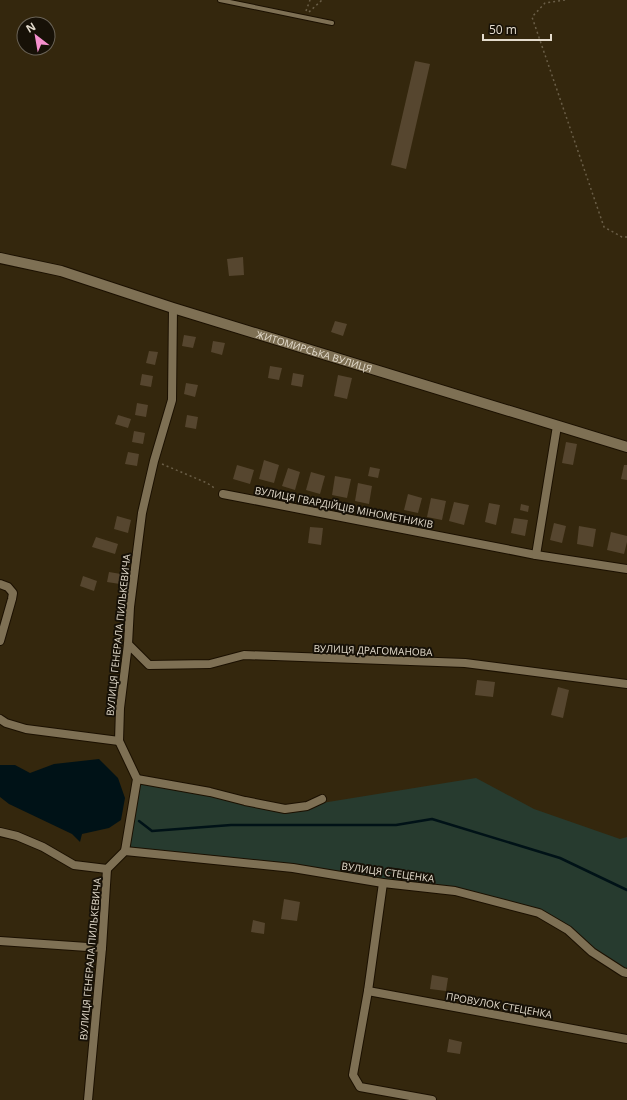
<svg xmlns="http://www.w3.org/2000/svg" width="627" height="1100" viewBox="0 0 627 1100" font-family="'Open Sans',sans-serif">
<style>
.green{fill:#273b2f}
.water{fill:#001217}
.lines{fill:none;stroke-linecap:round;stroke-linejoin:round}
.stream{stroke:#001217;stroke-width:2.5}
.building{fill:#56462f}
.lane-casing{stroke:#1b1000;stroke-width:6}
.street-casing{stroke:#1b1000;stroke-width:10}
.secondary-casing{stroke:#1b1000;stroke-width:12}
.path{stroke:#6a5e47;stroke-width:1.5;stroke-dasharray:2 3;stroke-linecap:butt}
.lane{stroke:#7e7054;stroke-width:4}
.street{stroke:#7e7054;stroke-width:8}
.secondary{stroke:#7e7054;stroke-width:10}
.labels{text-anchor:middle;stroke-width:4;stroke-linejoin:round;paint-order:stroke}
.street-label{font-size:10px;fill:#e4dccd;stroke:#171107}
</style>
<rect width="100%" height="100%" fill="#34270d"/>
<path class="green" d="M476 778 534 809 620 839 627 837V973L539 913 455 891 293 868 125 851 137 779 285 809Z"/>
<path class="water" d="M99 759 118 778 125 798 121 820 109 828 82 834 80 842 72 834 9 804 0 797V765H15L30 773 54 764Z"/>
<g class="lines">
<path class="stream" d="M139 821 152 831 231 825H396L432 819 560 858 627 890"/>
</g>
<g class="building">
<path d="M415 61 430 64 406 169 391 165Z"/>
<path d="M243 257 244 275 229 276 227 259Z"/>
<path d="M335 321 347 324 343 336 331 332Z"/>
<path d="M184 335 196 337 193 348 182 346Z"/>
<path d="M213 341 225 343 222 355 211 352Z"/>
<path d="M149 351 158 352 155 365 146 363Z"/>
<path d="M270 366 282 368 279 380 268 378Z"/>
<path d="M293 373 304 375 302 387 291 385Z"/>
<path d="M142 374 153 376 151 387 140 385Z"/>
<path d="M338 375 352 378 347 399 334 396Z"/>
<path d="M186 383 198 385 195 397 184 394Z"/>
<path d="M137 403 148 405 146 417 135 415Z"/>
<path d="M118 415 131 419 128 428 115 424Z"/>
<path d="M187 415 198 417 196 429 185 427Z"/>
<path d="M134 431 145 433 143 444 132 442Z"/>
<path d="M566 442 577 444 573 465 562 463Z"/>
<path d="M128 452 139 454 137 466 125 464Z"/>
<path d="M264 460 279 465 274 483 259 479Z"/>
<path d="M237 465 254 470 250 484 233 479Z"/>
<path d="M624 465H627V480L621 479Z"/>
<path d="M370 467 380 469 378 478 368 476Z"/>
<path d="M288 468 300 472 295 490 282 486Z"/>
<path d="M311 472 325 476 320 494 306 490Z"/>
<path d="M335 476 351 479 347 498 332 495Z"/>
<path d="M358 483 372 486 369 504 355 501Z"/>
<path d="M408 494 422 498 418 513 404 510Z"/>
<path d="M431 498 446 501 442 520 427 517Z"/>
<path d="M454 502 469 505 464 525 449 521Z"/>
<path d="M489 503 500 505 496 525 485 522Z"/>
<path d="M521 504 529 506 528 512 520 510Z"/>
<path d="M117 516 131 520 128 533 114 529Z"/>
<path d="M514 518 528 520 525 536 511 533Z"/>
<path d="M554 523 566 526 562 543 550 540Z"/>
<path d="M579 526 596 529 593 547 577 544Z"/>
<path d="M310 527 323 528 321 545 308 543Z"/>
<path d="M611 532 627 536V542L624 554 607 550Z"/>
<path d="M96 537 118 544 115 554 92 547Z"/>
<path d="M109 572 121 574 120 584 107 582Z"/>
<path d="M83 576 97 581 94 591 80 586Z"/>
<path d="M477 680 495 682 493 697 475 695Z"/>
<path d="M558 687 569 690 563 718 551 715Z"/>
<path d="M284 899 300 902 297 921 281 919Z"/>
<path d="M253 920 265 923 264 934 251 932Z"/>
<path d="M432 975 448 978 446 991 430 989Z"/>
<path d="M449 1039 462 1042 460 1054 447 1052Z"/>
</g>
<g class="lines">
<defs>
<path id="lane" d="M220 0 332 23"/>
<g id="street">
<path d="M223 494 536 555 627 569"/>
<path d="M536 555 557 426"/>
<path d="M0 584 8 587 13 593 12 599 0 641"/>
<path d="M128 644 149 665 210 664 244 655 465 663 627 684"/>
<path d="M0 719 6 723 26 729 119 741"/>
<path d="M137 779 210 792 245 801 285 809 307 806 322 799"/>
<path d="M0 832 17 836 43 847 74 865 107 869"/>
<path d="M125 851 293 868 383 883 455 891 539 913 568 930 592 952 623 972 627 973"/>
<path d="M383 883 368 991 353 1075 360 1087 432 1100"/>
<path d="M0 941 102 948"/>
<path d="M368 991 627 1039"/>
<path d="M88 1100 102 948 107 869 125 851 137 779 119 741 120 708 128 644 130 607 142 513 154 461 172 400 173 308"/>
</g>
<g id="secondary">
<path id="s1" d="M0 258 61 271 173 308 627 447"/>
</g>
</defs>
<use href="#lane" class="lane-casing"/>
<use href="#street" class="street-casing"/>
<use href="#secondary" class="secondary-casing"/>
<g class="path">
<path d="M565 0 545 3 532 17 604 227 622 237H627"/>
<path d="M306 11 310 0"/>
<path d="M309 12 322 0"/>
<path d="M162 464 207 483 216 489"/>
</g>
<use href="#lane" class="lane"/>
<use href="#street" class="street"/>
<use href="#secondary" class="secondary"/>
</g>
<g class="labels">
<g class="street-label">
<text dy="4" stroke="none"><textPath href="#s1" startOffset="328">ЖИТОМИРСЬКА ВУЛИЦЯ</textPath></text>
<text transform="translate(344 507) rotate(11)" y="4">ВУЛИЦЯ ГВАРДІЙЦІВ МІНОМЕТНИКІВ</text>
<text transform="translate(118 635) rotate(-84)" y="4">ВУЛИЦЯ ГЕНЕРАЛА ПИЛЬКЕВИЧА</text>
<text transform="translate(373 650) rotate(2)" y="4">ВУЛИЦЯ ДРАГОМАНОВА</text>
<text transform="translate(388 872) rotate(8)" y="4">ВУЛИЦЯ СТЕЦЕНКА</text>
<text transform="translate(90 959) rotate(-85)" y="4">ВУЛИЦЯ ГЕНЕРАЛА ПИЛЬКЕВИЧА</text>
<text transform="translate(499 1005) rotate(10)" y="4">ПРОВУЛОК СТЕЦЕНКА</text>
</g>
</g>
<g transform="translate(36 36) rotate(329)"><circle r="19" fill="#171107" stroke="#696256"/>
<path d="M0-3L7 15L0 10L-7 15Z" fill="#f790ce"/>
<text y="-6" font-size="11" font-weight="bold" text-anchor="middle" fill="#e4dccd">N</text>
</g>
<path d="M483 34v6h68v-6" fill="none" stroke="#e4dccd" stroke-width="2"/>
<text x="489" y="34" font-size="12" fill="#e4dccd" stroke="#171107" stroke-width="3" paint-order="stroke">50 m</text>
</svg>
